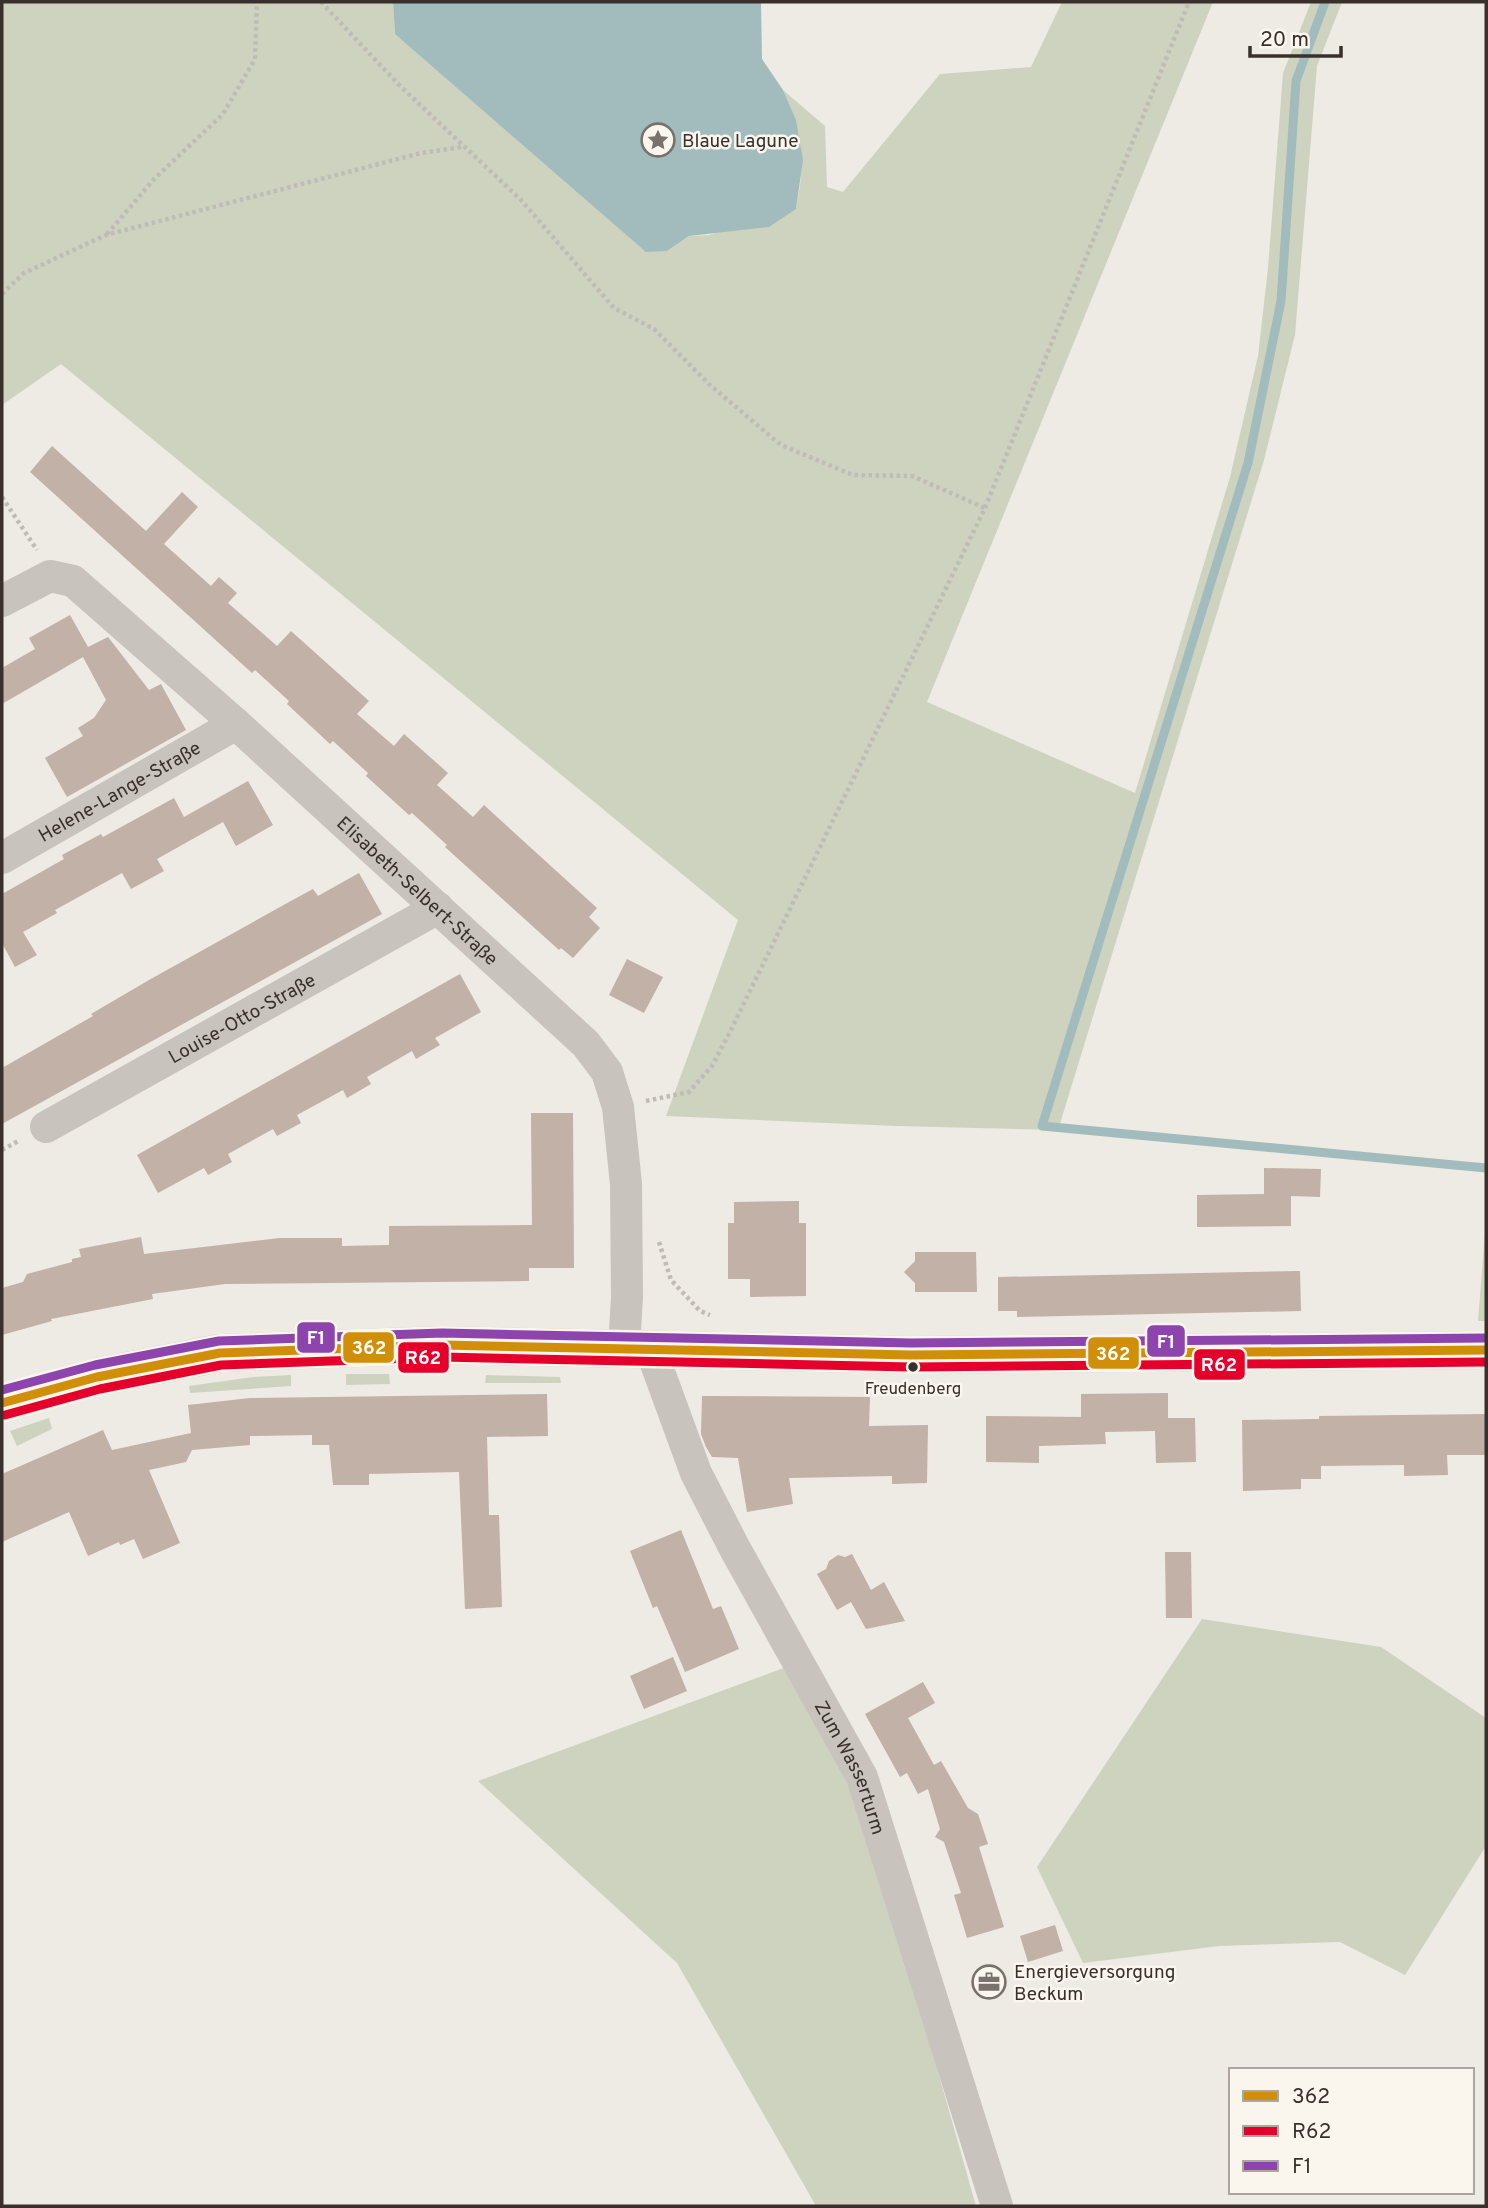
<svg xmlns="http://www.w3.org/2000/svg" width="1488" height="2208" viewBox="0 0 1488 2208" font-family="Overpass,sans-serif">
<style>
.green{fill:#ced3bf}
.water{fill:#a2bcbe}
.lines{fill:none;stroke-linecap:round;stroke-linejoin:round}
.stream{stroke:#a2bcbe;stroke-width:9}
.building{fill:#c1b1a7}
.path{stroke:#c0bbb6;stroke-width:4.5;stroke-dasharray:3.5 3.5;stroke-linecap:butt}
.minor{stroke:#c8c3bd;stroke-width:32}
.tertiary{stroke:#c8c3bd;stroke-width:38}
.bus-1-casing{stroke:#faf5ed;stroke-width:14}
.bus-2-casing{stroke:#faf5ed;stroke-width:14}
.bus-3-casing{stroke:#faf5ed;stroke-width:14}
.bus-1{stroke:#d18e09;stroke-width:9}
.bus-2{stroke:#e4002b;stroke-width:9}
.bus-3{stroke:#8e44ad;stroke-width:9}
.bus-dot{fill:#39302b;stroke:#faf5ed;stroke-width:2.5}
.labels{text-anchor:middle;stroke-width:5;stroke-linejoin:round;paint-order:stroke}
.bus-label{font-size:17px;fill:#39302b;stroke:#faf5ed}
.poi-label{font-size:19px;fill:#39302b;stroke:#faf5ed;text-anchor:start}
.street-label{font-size:19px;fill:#39302b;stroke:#faf5ed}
.line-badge{stroke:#faf5ed;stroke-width:2.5}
.badge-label{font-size:19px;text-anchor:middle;font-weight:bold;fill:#fff}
</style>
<rect width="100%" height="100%" fill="#eeeae4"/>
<g class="green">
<path d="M2 2H393L395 34 667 251 689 236 709 235 796 209C806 159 803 137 783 90L825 126 827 187 843 192 940 74 1031 67 1062 2H1213L927 702 1135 793 1230 477 1258 356 1268 268 1283 73 1311 2H1342L1317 66 1295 335 1264 460 1058 1130 896 1126 666 1116 738 920 61 364 2 405Z"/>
<path d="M1486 1220V1321H1478Z"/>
<path d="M346 1374H389L390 1384 346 1385Z"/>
<path d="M291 1375V1386L190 1393 189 1386 253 1377Z"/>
<path d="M486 1375 560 1377 561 1383H485Z"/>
<path d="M49 1418 52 1429 17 1446 10 1431Z"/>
<path d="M1202 1619 1381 1647 1486 1718V1846L1405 1975 1340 1942 1219 1946 1083 1963 1037 1867Z"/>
<path d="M789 1666 851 1779 899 1934 976 2206H816L677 1963 478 1781Z"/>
</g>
<path class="water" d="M393 2H761L762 59 783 90 796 120 803 160 796 209 769 227 689 236 667 251 646 252 395 34Z"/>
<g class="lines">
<path class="stream" d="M1325 2 1296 81 1281 301 1248 463 1042 1126 1486 1168"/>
</g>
<g class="building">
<path d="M52 446 146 531 182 492 198 507 164 544 211 586 219 577 237 593 228 603 277 646 291 631 369 701 357 714 394 746 404 734 448 773 437 785 473 817 484 805 597 908 589 917 600 928 573 958 561 948 559 950 445 847 447 845 412 813 409 815 366 776 368 773 333 741 330 744 287 704 289 701 255 670 252 673 30 472Z"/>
<path d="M70 615 88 647 108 637 149 690 161 684 186 730 67 797 45 758 83 736 78 728 94 718 106 700 83 657 2 704V668L35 649 29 638Z"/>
<path d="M248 781 273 825 236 846 223 822 157 859 164 871 131 889 122 873 55 910 57 913 23 932 37 955 15 967 2 943V894L64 859 62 855 101 834 103 837 174 798 184 817Z"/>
<path d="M359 873 382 914 2 1124V1068L93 1016 91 1014 149 980 289 902 313 889 318 896Z"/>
<path d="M627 959 663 977 644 1013 609 995Z"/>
<path d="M460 974 481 1012 435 1038 440 1045 416 1059 412 1051 367 1077 371 1084 347 1098 343 1090 297 1115 301 1123 277 1136 273 1129 228 1154 232 1162 208 1175 204 1168 158 1193 137 1155Z"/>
<path d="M531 1113H573L574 1268H529V1281L225 1284 152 1294 153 1299 51 1319 52 1321 2 1335V1288L23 1282 27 1274 72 1262V1259L81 1257 79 1249 141 1237 144 1254 280 1238H342V1246L389 1245V1226L532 1225Z"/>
<path d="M1264 1168 1321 1169 1320 1197 1291 1196V1226L1197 1227V1195L1264 1194Z"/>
<path d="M799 1201V1223H806V1296L750 1297V1279H728V1223H734V1202Z"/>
<path d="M915 1252H976L977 1292H915V1283L904 1272 915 1261Z"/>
<path d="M1300 1271 1301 1311 1017 1317V1311H998V1277Z"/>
<path d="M1168 1393V1418H1195L1196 1462 1156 1463 1155 1431 1105 1432 1106 1444 1039 1446V1463L986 1462V1416L1081 1417V1394Z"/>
<path d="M547 1394 548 1436 487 1437 489 1515H499L502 1607 465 1609 459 1472 369 1474V1485H333L329 1445H312V1435L250 1436V1445L192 1450 186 1462 149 1470 180 1543 143 1559 134 1539 120 1545 119 1542 88 1556 69 1512 2 1542V1474L103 1430 112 1450 191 1433 188 1405 250 1398Z"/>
<path d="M702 1396 870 1397 869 1426 928 1425 927 1483 892 1484V1476L789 1478 793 1504 747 1512 738 1458 712 1457 706 1447 701 1434Z"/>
<path d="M1486 1414V1455H1447L1448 1475 1404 1476V1465L1321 1466V1479H1301V1489L1243 1491 1242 1420 1319 1419V1416Z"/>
<path d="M681 1530 713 1609 721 1606 739 1649 685 1672 657 1606 653 1608 630 1551Z"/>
<path d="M1165 1552H1191L1192 1618H1166Z"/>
<path d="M852 1554 871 1590 884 1582 905 1621 866 1629 851 1602 837 1610 817 1574 826 1569 829 1561 838 1555 845 1557Z"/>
<path d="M673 1657 687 1691 644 1709 630 1676Z"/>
<path d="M923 1682 935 1703 908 1718 934 1765 941 1761 968 1808 978 1814 988 1844 979 1847 1004 1927 967 1938 954 1895 961 1893 944 1842 935 1837 940 1829 928 1789 918 1794 907 1773 900 1777 865 1714Z"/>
<path d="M1055 1925 1063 1951 1028 1962 1020 1936Z"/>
</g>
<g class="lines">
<g class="path">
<path d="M321 2 399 85 521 200 614 308 654 329 711 386 781 445 853 475 912 476 985 508"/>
<path d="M107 234 155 178 223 114 255 59 257 2"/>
<path d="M2 294 24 273 106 235 421 153 463 147"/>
<path d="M2 497 37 550"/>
<path d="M646 1101 689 1092 712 1066 730 1032 985 508 1189 2"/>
<path d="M2 1150 20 1140"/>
<path d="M659 1242 671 1280 700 1311 710 1315"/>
</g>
<g class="minor">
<path id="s1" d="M2 601 50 576 73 581 236 724 586 1044 607 1072 618 1107 626 1184 627 1297 624 1348"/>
<path id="s2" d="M2 858 236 724"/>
<path id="s3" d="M46 1127 438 908"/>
<path id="s4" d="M651 1350 696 1473 734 1547 862 1777 997 2206"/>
</g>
<path class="tertiary" d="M2 1403 97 1377 220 1353 442 1345 911 1355 1486 1350"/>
<defs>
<path id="bus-1" d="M2 1403 97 1377 220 1353 442 1345 911 1355 1486 1350"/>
<path id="bus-2" d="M5 1415 100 1389 221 1365 442 1357 911 1367 1486 1362"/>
<path id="bus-3" d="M2 1390 95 1365 219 1341 442 1333 911 1343 1486 1338"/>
</defs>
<use href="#bus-1" class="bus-1-casing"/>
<use href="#bus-2" class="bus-2-casing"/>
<use href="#bus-3" class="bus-3-casing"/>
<use href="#bus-1" class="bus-1"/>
<use href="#bus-2" class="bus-2"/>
<use href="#bus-3" class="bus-3"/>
</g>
<defs>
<symbol id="sight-ring" viewBox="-11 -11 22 22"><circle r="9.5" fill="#faf5ed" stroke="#78716c" stroke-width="1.5"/><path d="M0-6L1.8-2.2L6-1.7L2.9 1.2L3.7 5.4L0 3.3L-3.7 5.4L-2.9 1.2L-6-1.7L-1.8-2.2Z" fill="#78716c"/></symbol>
<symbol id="office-ring" viewBox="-11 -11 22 22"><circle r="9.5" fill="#faf5ed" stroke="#78716c" stroke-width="1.5"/><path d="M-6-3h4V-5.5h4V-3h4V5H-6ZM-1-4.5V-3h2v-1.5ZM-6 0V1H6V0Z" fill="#78716c"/></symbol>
</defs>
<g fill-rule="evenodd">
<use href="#sight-ring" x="639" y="121" width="38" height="38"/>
<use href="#office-ring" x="970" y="1963" width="38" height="38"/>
</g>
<circle class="bus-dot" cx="913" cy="1367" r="6"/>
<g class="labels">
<g class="bus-label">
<text x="913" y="1394">Freudenberg</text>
</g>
<g class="poi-label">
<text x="682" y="147">Blaue Lagune</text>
<text x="1014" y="1978">Energieversorgung<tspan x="1014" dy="22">Beckum</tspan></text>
</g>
<g class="street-label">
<text dy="7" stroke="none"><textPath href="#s2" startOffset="135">Helene-Lange-Straße</textPath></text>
<text dy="7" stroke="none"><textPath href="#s1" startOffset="541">Elisabeth-Selbert-Straße</textPath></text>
<text dy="7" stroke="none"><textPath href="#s3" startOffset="224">Louise-Otto-Straße</textPath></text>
<text dy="7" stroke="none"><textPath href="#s4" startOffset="464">Zum Wasserturm</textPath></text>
</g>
</g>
<g class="line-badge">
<rect x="296" y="1321" width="40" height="33" rx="7" fill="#8e44ad"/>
<rect x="1146" y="1324" width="40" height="34" rx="7" fill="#8e44ad"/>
<rect x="342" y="1331" width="53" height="33" rx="7" fill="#d18e09"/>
<rect x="1087" y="1336" width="53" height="34" rx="7" fill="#d18e09"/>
<rect x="397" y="1341" width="53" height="33" rx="7" fill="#e4002b"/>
<rect x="1193" y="1348" width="53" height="33" rx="7" fill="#e4002b"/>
</g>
<g class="badge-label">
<text x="316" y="1344">F1</text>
<text x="1166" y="1348">F1</text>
<text x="369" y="1354">362</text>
<text x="1113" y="1360">362</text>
<text x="423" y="1364">R62</text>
<text x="1219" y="1371">R62</text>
</g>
<rect width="1488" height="2208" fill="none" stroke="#39302b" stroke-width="7"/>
<rect x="1229" y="2068" width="245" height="126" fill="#faf5ed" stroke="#ada69f" stroke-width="2"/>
<rect x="1243" y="2091" width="35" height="10" fill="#d18e09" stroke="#ada69f" stroke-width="2"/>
<text x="1292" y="2103" font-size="21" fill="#39302b">362</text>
<rect x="1243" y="2126" width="35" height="10" fill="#e4002b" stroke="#ada69f" stroke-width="2"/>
<text x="1292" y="2138" font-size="21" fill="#39302b">R62</text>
<rect x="1243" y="2161" width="35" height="10" fill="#8e44ad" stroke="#ada69f" stroke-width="2"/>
<text x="1292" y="2173" font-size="21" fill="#39302b">F1</text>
<path d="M1250 46v10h91v-10" fill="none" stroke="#39302b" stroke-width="3.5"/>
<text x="1260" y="46" font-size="21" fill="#39302b" stroke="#faf5ed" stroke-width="5" paint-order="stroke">20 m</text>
</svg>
